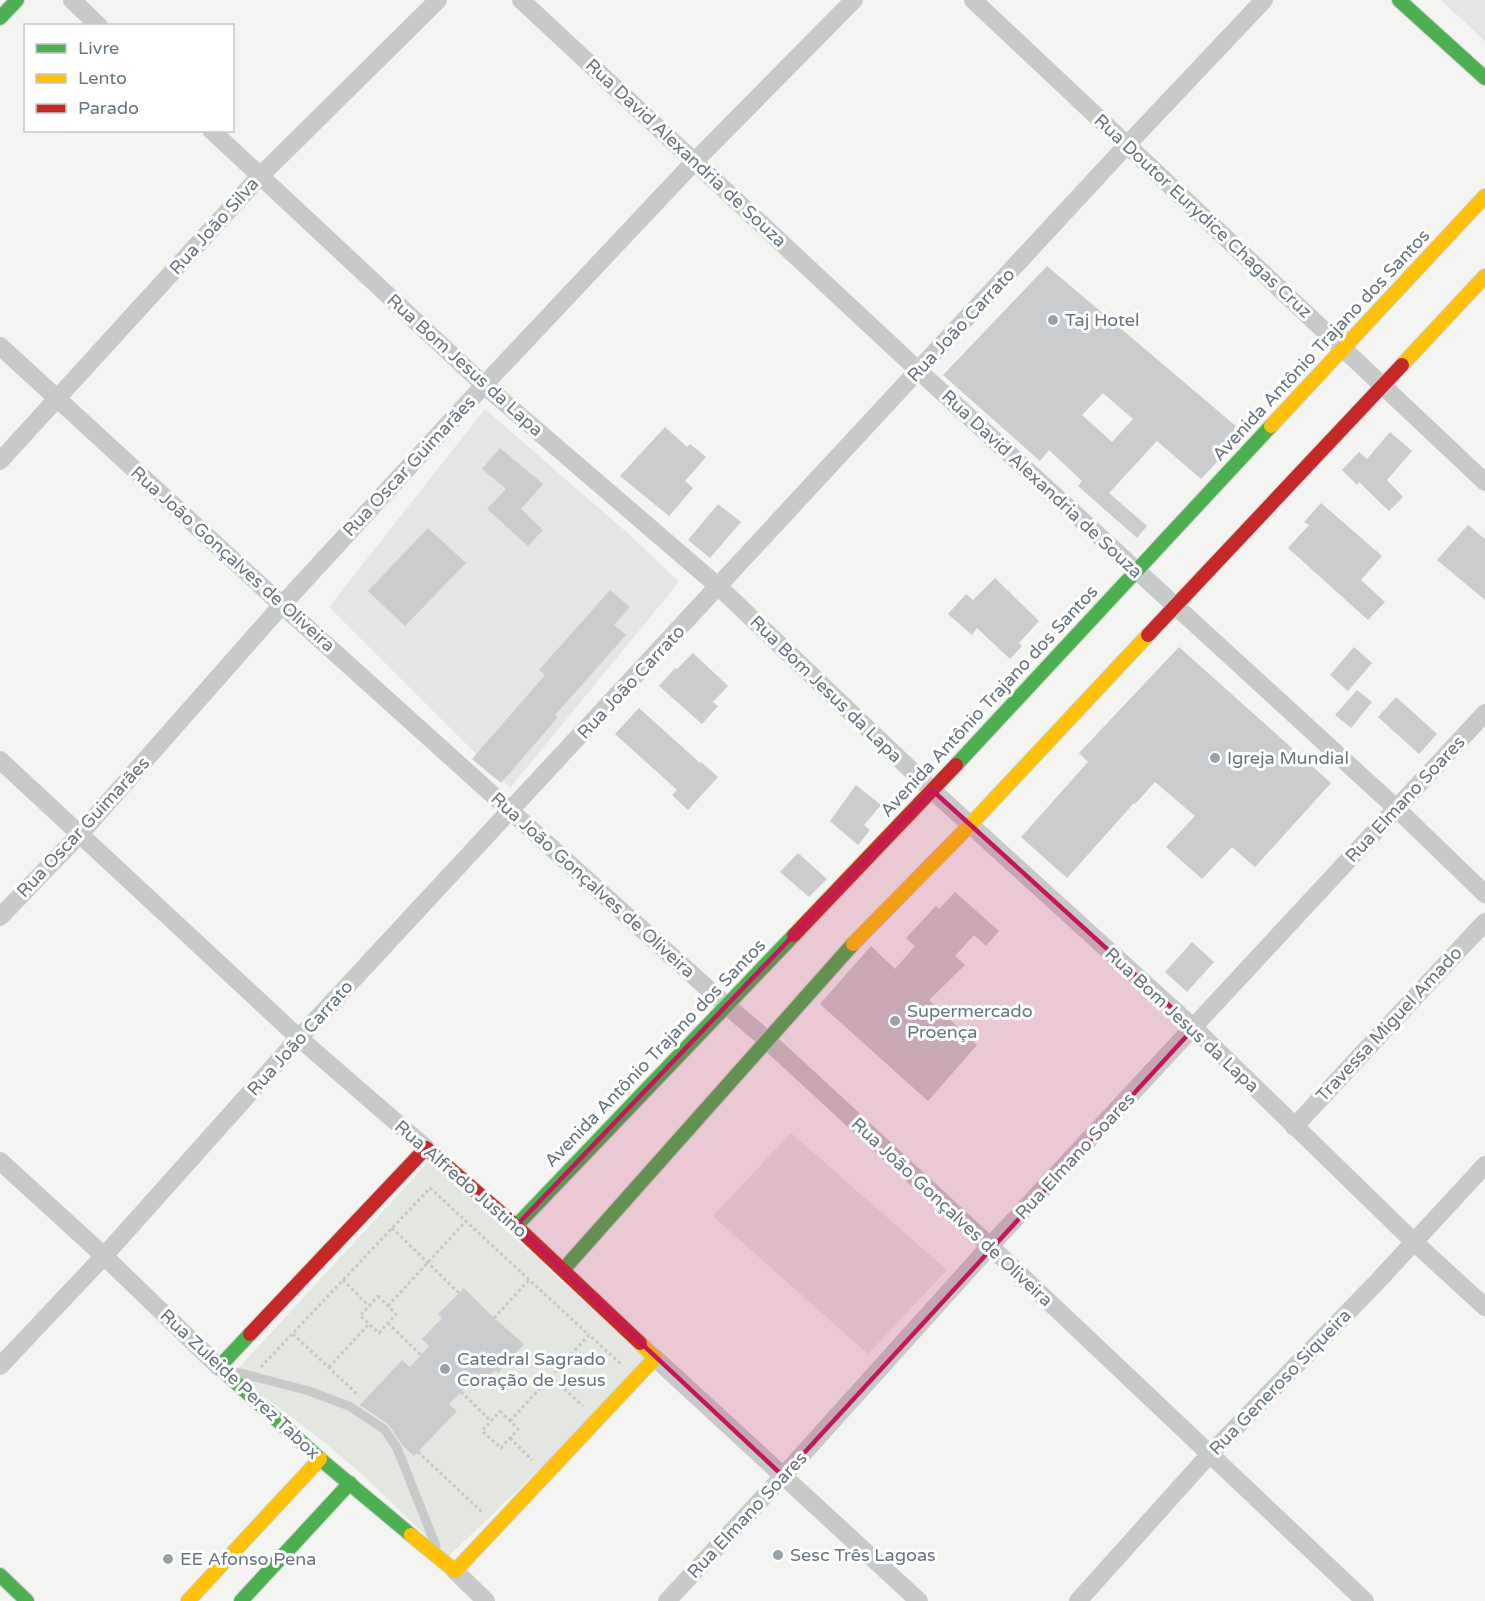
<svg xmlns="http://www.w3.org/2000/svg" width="1485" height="1601" viewBox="0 0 1485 1601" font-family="'Varela Round',sans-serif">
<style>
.built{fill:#e4e5e5}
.green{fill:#e4e6e1}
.building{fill:#cbcccd;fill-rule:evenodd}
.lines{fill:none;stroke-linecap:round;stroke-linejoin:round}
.fast-casing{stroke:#d1d1d1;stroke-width:16}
.slow-casing{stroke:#d1d1d1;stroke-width:16}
.jam-casing{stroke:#d1d1d1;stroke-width:16}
.path{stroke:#c6c7c8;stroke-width:3;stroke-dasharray:3 3;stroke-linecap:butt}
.lane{stroke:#c8caca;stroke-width:9}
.street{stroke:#c8caca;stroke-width:18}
.fast{stroke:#4caf50;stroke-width:14}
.slow{stroke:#ffc107;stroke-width:14}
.jam{stroke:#c62828;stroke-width:14}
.marked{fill:#c2185b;fill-opacity:0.2;stroke:#c2185b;stroke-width:4.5;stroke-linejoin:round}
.poi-dot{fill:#98a2a8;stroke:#fff;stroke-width:2}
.labels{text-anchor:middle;stroke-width:6;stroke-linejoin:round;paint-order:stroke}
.street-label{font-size:18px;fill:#677680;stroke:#fff}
.poi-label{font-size:18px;fill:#677680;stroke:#fff;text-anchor:start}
</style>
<rect width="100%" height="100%" fill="#f4f4f3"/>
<g class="built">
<path d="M1441 0H1485V41Z"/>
<path d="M485 409 632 537 679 582 510 788 329 607Z"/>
</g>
<g class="green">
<path d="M791 1133 947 1270 868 1354 713 1216Z"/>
<path d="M430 1160 650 1363 448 1557 366 1478 325 1443 234 1373Z"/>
</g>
<g class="building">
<path d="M1047 266 1244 433 1201 479 1157 441 1109 493 1147 526 1137 538 1078 486 1082 481 1049 450 1040 461 943 375ZM1103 393 1133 419 1112 442 1082 415Z"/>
<path d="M665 427 687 447 690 444 706 457 685 481 693 488 669 516 620 476Z"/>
<path d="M1390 432 1412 451 1387 480 1403 497 1389 511 1359 482 1357 485 1342 470 1359 452 1367 459Z"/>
<path d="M500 448 543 484 521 509 543 530 528 546 487 509 506 489 482 469Z"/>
<path d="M1321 503 1382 556 1361 580 1385 602 1368 620 1288 548 1309 525 1304 522Z"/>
<path d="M718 504 741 522 710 558 688 540Z"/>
<path d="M1468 525 1485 539V600L1437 560Z"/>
<path d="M428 528 466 563 405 626 368 591Z"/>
<path d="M995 578 1039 621 1019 643 1022 646 1010 659 977 628 972 635 948 614 966 594 973 600Z"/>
<path d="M610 590 630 607 614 625 626 635 555 715 558 717 501 783 472 759 545 675 539 670Z"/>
<path d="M1179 647 1331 783 1255 867 1232 847 1202 879 1166 847 1195 816 1155 782 1135 804 1134 803 1067 878 1021 837 1088 762 1079 753Z"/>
<path d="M1354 647 1372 663 1348 691 1330 675Z"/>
<path d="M693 653 728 686 713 702 718 706 702 724 659 686 675 668 677 669Z"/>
<path d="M1357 690 1372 702 1351 728 1335 715Z"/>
<path d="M1396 697 1437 734 1419 754 1378 717Z"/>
<path d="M639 708 700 763 701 762 718 777 688 810 672 795 677 790 615 734Z"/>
<path d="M856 785 881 805 864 825 870 830 858 845 830 821Z"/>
<path d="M798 853 827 879 809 897 780 872Z"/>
<path d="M955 892 999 931 986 946 974 935 955 956 965 965 929 1000 977 1045 928 1101 820 1004 871 946 895 969 915 946 906 938 936 906 939 909Z"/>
<path d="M1192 942 1214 962 1187 992 1165 972Z"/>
<path d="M464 1288 494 1318 524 1344 498 1373 495 1370 475 1391 468 1385 449 1404 457 1411 414 1456 404 1447 388 1424 360 1405 402 1360 410 1367 429 1346 422 1339 442 1318 438 1314Z"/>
</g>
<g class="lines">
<defs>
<g id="fast">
<path d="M1399 0 1485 78"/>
<path d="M0 18 17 0"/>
<path d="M956 765 1271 426"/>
<path d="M516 1226 794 935"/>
<path d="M563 1270 853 944"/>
<path d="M250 1334 219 1367 320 1459 411 1535"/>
<path d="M0 1575 27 1601"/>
<path d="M241 1601 350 1483"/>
</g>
<g id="slow">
<path d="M1402 365 1485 276"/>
<path d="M1271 426 1485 196"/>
<path d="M853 944 970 825 1148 635"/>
<path d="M411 1535 455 1571 655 1358 640 1343"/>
<path d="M188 1601 320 1459"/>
</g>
<g id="jam">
<path d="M1148 635 1402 365"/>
<path d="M794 935 956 765"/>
<path d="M426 1148 516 1226 640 1343"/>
<path d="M250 1334 426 1148"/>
</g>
</defs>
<use href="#fast" class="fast-casing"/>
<use href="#slow" class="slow-casing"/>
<use href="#jam" class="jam-casing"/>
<g class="path">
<path d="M392 1228 459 1293"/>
<path d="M343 1280 369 1306"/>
<path d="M378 1296 396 1314 379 1333 360 1316Z"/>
<path d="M388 1306 466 1221"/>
<path d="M494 1318 529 1280"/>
<path d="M388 1323 421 1355"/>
<path d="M293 1334 359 1396"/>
<path d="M261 1367 430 1188 589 1335"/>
<path d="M329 1367 369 1324"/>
<path d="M551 1377 583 1406"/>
<path d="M461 1392 491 1421"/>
<path d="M500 1411 518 1429 501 1448 482 1431Z"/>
<path d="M510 1421 589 1335 621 1364"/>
<path d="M510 1438 532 1460"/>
<path d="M418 1452 482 1512"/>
</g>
<path class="lane" d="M236 1372 309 1391 349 1406 384 1429 397 1448 436 1546"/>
<g class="street">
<path d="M72 0 99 26"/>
<path d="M521 0 919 371 1396 808 1485 894"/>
<path d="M973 0 1485 482"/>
<path d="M211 130 484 385 719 587 932 790 1194 1028 1414 1242 1485 1307"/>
<path d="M0 346 282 605 726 1005 767 1040 990 1246 1365 1601"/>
<path d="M0 461 259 177 438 0"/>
<path d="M0 760 299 1038 426 1148"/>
<path d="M0 917 80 834 282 605 484 385 695 161 854 0"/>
<path d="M1294 1127 1485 922"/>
<path d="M0 1161 104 1256 219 1367"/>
<path d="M655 1358 919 1601"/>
<path d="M0 1366 104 1256 299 1038 1127 145 1264 0"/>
<path d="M455 1571 486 1601"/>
<path d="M667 1601 783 1476 990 1246 1485 713"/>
<path d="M1078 1601 1209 1455 1378 1281 1485 1165"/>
</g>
<use href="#fast" class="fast"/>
<use href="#slow" class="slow"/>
<use href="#jam" class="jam"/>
</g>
<path class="marked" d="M932 790 1194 1028 783 1476 516 1226Z"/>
<g class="poi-dot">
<circle cx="1053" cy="320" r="6"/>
<circle cx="1215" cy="758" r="6"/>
<circle cx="895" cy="1021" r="6"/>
<circle cx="445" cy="1369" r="6"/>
<circle cx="778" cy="1555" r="6"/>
<circle cx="168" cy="1559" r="6"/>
</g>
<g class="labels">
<g class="street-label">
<text transform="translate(686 153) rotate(43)" y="6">Rua David Alexandria de Souza</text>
<text transform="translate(1203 216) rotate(43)" y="6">Rua Doutor Eurydice Chagas Cruz</text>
<text transform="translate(214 226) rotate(-48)" y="6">Rua João Silva</text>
<text transform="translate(961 325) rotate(-47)" y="6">Rua João Carrato</text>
<text transform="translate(1321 345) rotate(-47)" y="6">Avenida Antônio Trajano dos Santos</text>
<text transform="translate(465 365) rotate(42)" y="6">Rua Bom Jesus da Lapa</text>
<text transform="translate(409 466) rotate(-47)" y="6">Rua Oscar Guimarães</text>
<text transform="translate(1042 484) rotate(43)" y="6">Rua David Alexandria de Souza</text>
<text transform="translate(233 559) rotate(42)" y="6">Rua João Gonçalves de Oliveira</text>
<text transform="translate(631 682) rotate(-47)" y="6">Rua João Carrato</text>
<text transform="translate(826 689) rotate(44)" y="6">Rua Bom Jesus da Lapa</text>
<text transform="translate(989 701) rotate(-47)" y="6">Avenida Antônio Trajano dos Santos</text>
<text transform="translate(1405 799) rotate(-47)" y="6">Rua Elmano Soares</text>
<text transform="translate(83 827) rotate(-47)" y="6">Rua Oscar Guimarães</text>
<text transform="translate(593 885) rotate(42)" y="6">Rua João Gonçalves de Oliveira</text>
<text transform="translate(1182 1020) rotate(43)" y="6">Rua Bom Jesus da Lapa</text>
<text transform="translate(1389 1024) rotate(-47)" y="6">Travessa Miguel Amado</text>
<text transform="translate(300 1038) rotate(-48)" y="6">Rua João Carrato</text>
<text transform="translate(655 1053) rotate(-46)" y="6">Avenida Antônio Trajano dos Santos</text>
<text transform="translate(1075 1156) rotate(-47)" y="6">Rua Elmano Soares</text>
<text transform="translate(461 1179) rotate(41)" y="6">Rua Alfredo Justino</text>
<text transform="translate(952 1212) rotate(43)" y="6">Rua João Gonçalves de Oliveira</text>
<text transform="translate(1280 1382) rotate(-46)" y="6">Rua Generoso Siqueira</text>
<text transform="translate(240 1384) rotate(43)" y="6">Rua Zuleide Perez Tabox</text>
<text transform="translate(747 1515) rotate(-47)" y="6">Rua Elmano Soares</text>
</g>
<g class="poi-label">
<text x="1065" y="326">Taj Hotel</text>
<text x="1227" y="764">Igreja Mundial</text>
<text x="907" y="1017">Supermercado<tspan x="907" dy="21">Proença</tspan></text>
<text x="457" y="1365">Catedral Sagrado<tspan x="457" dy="21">Coração de Jesus</tspan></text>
<text x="790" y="1561">Sesc Três Lagoas</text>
<text x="180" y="1565">EE Afonso Pena</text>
</g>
</g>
<rect x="24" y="24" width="210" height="108" fill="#ffffff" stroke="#c2c8cc" stroke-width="1.5"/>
<rect x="36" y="44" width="30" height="9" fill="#4caf50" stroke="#c2c8cc" stroke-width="1.5"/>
<text x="78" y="54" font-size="18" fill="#677680">Livre</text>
<rect x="36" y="74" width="30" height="9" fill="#ffc107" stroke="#c2c8cc" stroke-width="1.5"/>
<text x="78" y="84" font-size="18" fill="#677680">Lento</text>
<rect x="36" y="104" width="30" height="9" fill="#c62828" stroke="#c2c8cc" stroke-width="1.5"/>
<text x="78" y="114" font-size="18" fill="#677680">Parado</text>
</svg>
